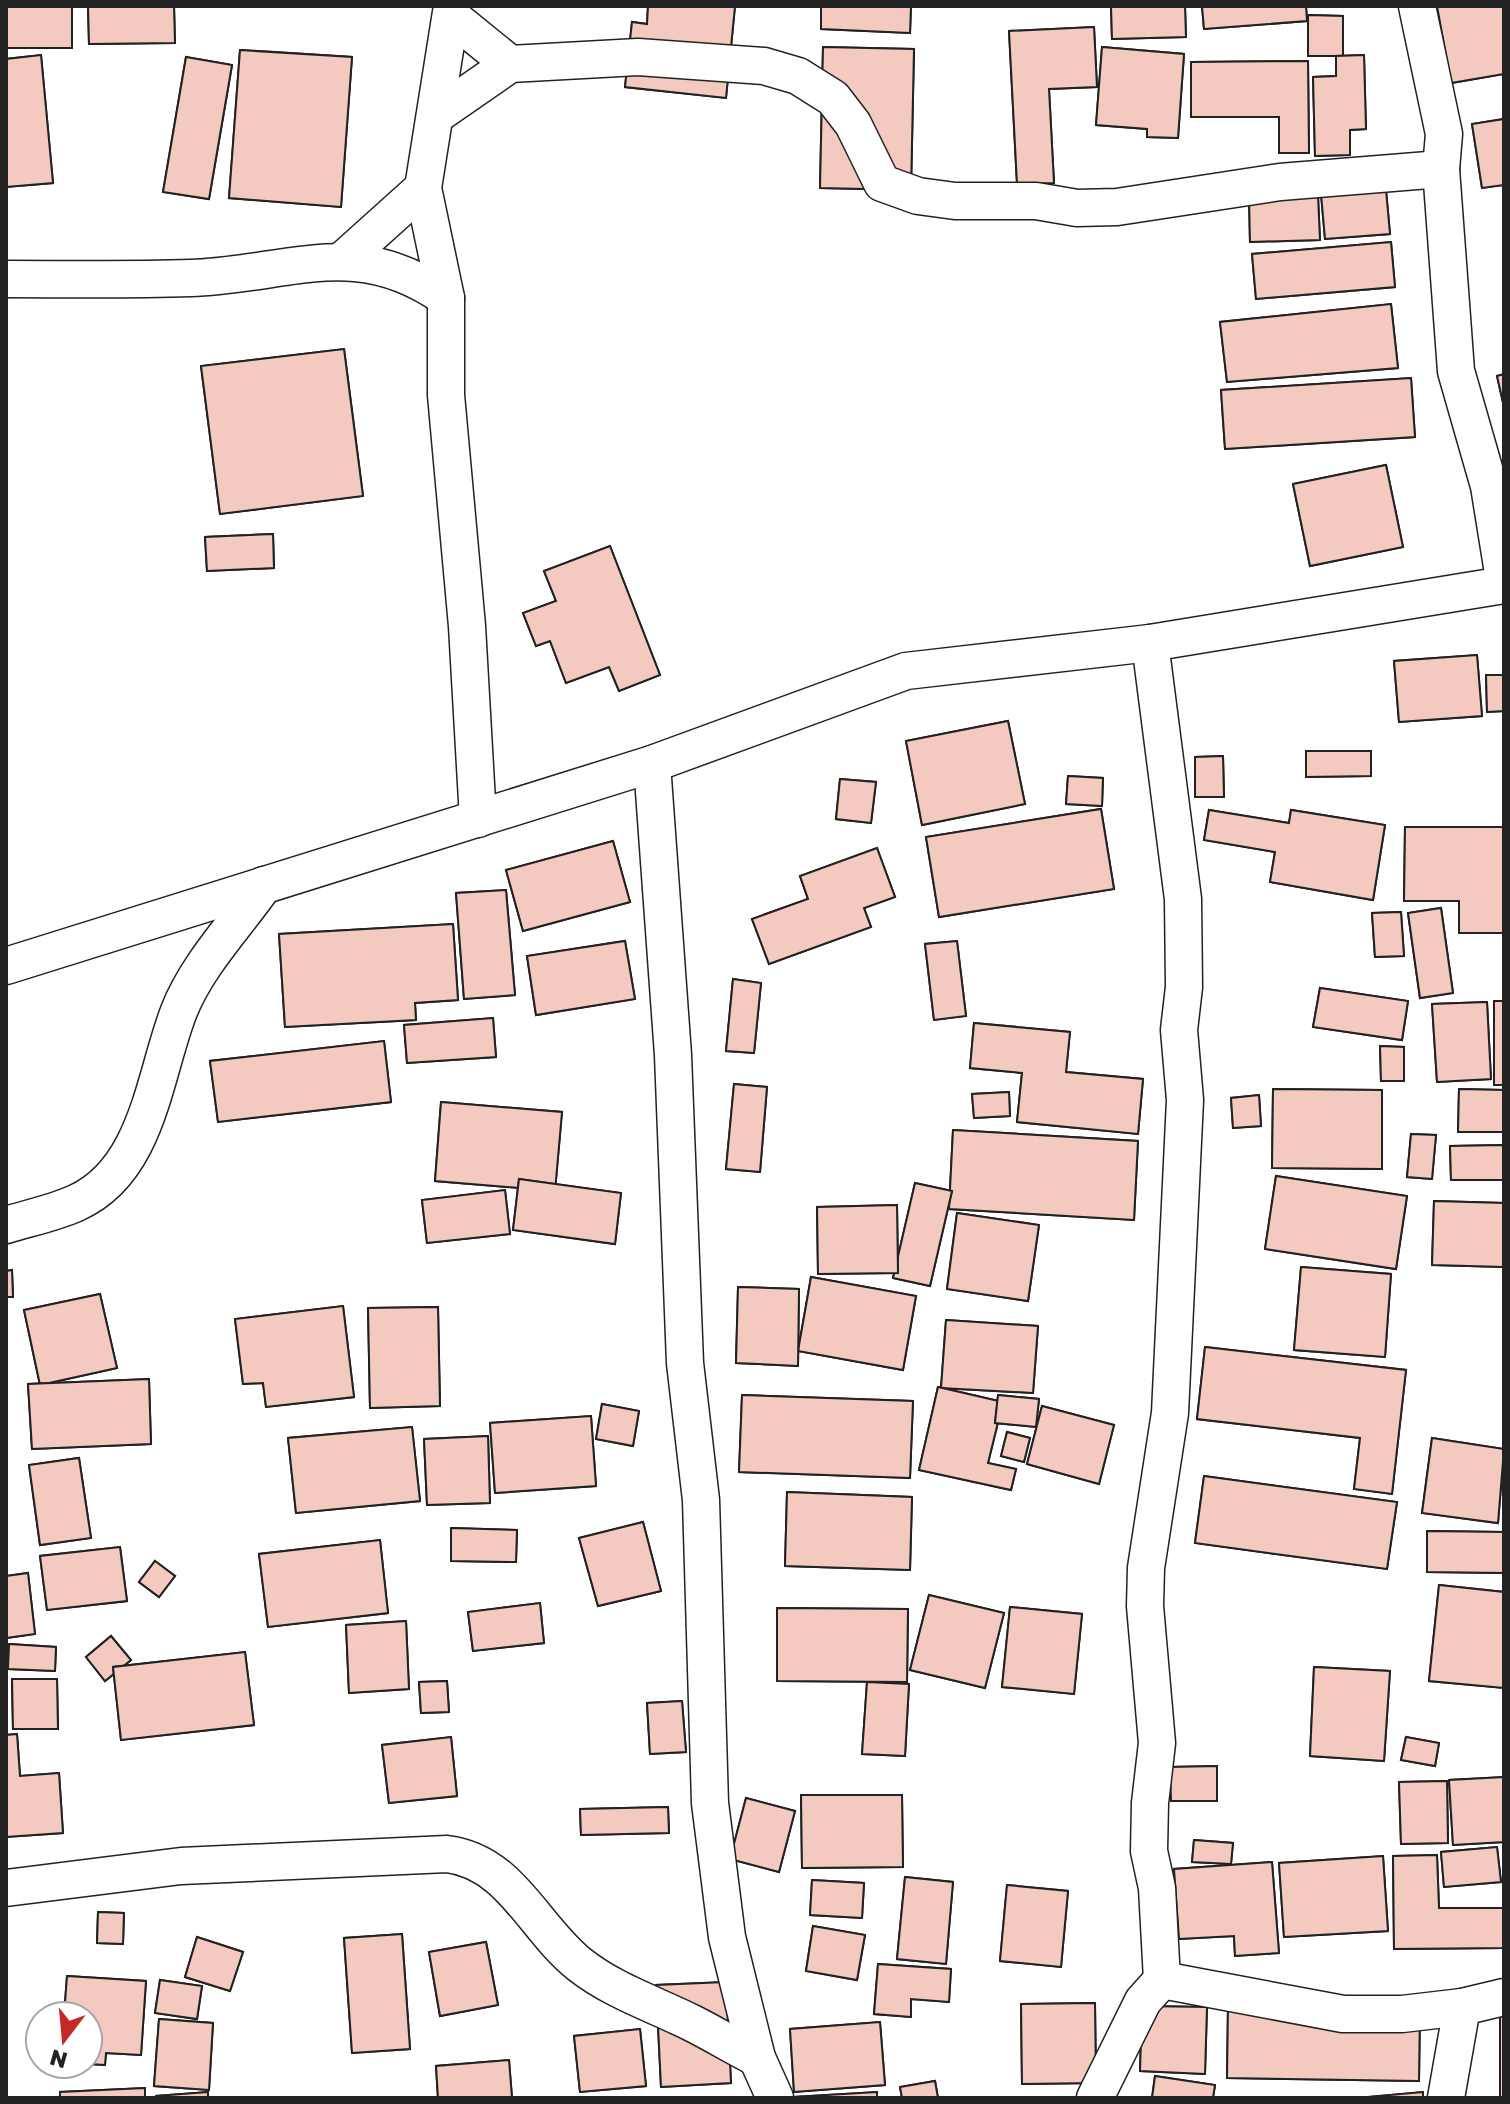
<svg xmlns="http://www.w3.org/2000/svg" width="1510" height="2104" viewBox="0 0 1510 2104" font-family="'Golos Text',sans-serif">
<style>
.building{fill:#f3c9c0;stroke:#222;stroke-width:2}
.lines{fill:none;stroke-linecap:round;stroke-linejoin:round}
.street-casing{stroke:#222;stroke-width:39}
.street{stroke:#fff;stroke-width:36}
</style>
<rect width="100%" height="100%" fill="#fff"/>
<g class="building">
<rect x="6" y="6" width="66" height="42"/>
<rect x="6" y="6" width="66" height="42"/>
<path d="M88 6H174L175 43 89 44Z"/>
<path d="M88 6H174L175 43 89 44Z"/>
<path d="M648 6H735L726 98 625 87 632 22 647 24Z"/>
<path d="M648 6H735L726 98 625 87 632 22 647 24Z"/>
<path d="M821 6H911L910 33 821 29Z"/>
<path d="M821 6H911L910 33 821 29Z"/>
<path d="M1111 6H1185L1186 37 1112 39Z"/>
<path d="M1111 6H1185L1186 37 1112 39Z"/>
<path d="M1202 6H1306L1307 21 1204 29Z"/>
<path d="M1202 6H1306L1307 21 1204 29Z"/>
<path d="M1437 6H1504V74L1451 83Z"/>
<path d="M1437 6H1504V74L1451 83Z"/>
<path d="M1308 15 1343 16V56H1308Z"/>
<path d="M1308 15 1343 16V56H1308Z"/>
<path d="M1094 27 1097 87 1049 89 1054 183 1017 184 1009 31Z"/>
<path d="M1094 27 1097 87 1049 89 1054 183 1017 184 1009 31Z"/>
<path d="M823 47 914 49 911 190 820 188Z"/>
<path d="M823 47 914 49 911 190 820 188Z"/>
<path d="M1102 47 1184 54 1178 138 1147 137V129L1096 125Z"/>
<path d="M1102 47 1184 54 1178 138 1147 137V129L1096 125Z"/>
<path d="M240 50 352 57 341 207 229 198Z"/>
<path d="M240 50 352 57 341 207 229 198Z"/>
<path d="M41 55 53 183 6 187V59Z"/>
<path d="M41 55 53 183 6 187V59Z"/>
<path d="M1364 55 1366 129 1350 130V155L1315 156 1313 77 1336 76V56Z"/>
<path d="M1364 55 1366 129 1350 130V155L1315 156 1313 77 1336 76V56Z"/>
<path d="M186 57 232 65 209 199 163 192Z"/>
<path d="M186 57 232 65 209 199 163 192Z"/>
<path d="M1308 61 1309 153H1279V117H1191V62Z"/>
<path d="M1308 61 1309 153H1279V117H1191V62Z"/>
<path d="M1504 119V185L1482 188 1472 124Z"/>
<path d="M1504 119V185L1482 188 1472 124Z"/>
<path d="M1386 190 1390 234 1325 239 1321 194Z"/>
<path d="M1386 190 1390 234 1325 239 1321 194Z"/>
<path d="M1318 196 1320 240 1250 242 1249 198Z"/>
<path d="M1318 196 1320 240 1250 242 1249 198Z"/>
<path d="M1391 242 1395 287 1256 299 1252 254Z"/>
<path d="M1391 242 1395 287 1256 299 1252 254Z"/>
<path d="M1391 304 1398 368 1227 382 1220 322Z"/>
<path d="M1391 304 1398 368 1227 382 1220 322Z"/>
<path d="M344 349 363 496 220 514 201 366Z"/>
<path d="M344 349 363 496 220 514 201 366Z"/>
<path d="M1504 374V407L1497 376Z"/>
<path d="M1504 374V407L1497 376Z"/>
<path d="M1411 378 1415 437 1225 449 1221 390Z"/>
<path d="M1411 378 1415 437 1225 449 1221 390Z"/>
<path d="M1386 465 1403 547 1310 566 1293 484Z"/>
<path d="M1386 465 1403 547 1310 566 1293 484Z"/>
<path d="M273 534 274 568 207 571 205 537Z"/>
<path d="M273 534 274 568 207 571 205 537Z"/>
<path d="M610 546 660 675 619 691 609 667 566 683 550 641 536 646 523 613 556 601 544 571Z"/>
<path d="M610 546 660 675 619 691 609 667 566 683 550 641 536 646 523 613 556 601 544 571Z"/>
<path d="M1477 655 1482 716 1399 722 1394 661Z"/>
<path d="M1477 655 1482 716 1399 722 1394 661Z"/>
<path d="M1486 675H1504V711L1487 712Z"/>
<path d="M1486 675H1504V711L1487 712Z"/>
<path d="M1008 721 1025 804 922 825 906 741Z"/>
<path d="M1008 721 1025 804 922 825 906 741Z"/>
<path d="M1306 751H1371V776L1306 777Z"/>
<path d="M1306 751H1371V776L1306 777Z"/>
<path d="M1223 756 1224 797H1195V757Z"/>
<path d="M1223 756 1224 797H1195V757Z"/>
<path d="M1068 776 1103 778 1102 806 1066 804Z"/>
<path d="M1068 776 1103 778 1102 806 1066 804Z"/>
<path d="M840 779 876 782 871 823 836 819Z"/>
<path d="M840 779 876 782 871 823 836 819Z"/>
<path d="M1101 809 1114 889 939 917 926 837Z"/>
<path d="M1101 809 1114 889 939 917 926 837Z"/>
<path d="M1209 810 1289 823 1291 810 1385 825 1373 900 1270 882 1275 852 1204 840Z"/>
<path d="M1209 810 1289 823 1291 810 1385 825 1373 900 1270 882 1275 852 1204 840Z"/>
<path d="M1405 827H1504V933H1459V901H1404Z"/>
<path d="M1405 827H1504V933H1459V901H1404Z"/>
<path d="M613 841 630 902 523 931 506 870Z"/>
<path d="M613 841 630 902 523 931 506 870Z"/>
<path d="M877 848 895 897 864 908 871 927 769 964 752 919 808 899 800 876Z"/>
<path d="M877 848 895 897 864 908 871 927 769 964 752 919 808 899 800 876Z"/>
<path d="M506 890 515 995 464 999 456 893Z"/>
<path d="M506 890 515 995 464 999 456 893Z"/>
<path d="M1441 908 1453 993 1420 998 1408 913Z"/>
<path d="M1441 908 1453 993 1420 998 1408 913Z"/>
<path d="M1401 912 1404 956 1375 957 1372 913Z"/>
<path d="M1401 912 1404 956 1375 957 1372 913Z"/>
<path d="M453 924 458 1000 415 1003 416 1020 285 1027 279 934Z"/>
<path d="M453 924 458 1000 415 1003 416 1020 285 1027 279 934Z"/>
<path d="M625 941 635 999 536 1015 527 956Z"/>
<path d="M625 941 635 999 536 1015 527 956Z"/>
<path d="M957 941 966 1016 934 1020 925 944Z"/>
<path d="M957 941 966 1016 934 1020 925 944Z"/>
<path d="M733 979 761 983 754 1053 726 1051Z"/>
<path d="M733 979 761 983 754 1053 726 1051Z"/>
<path d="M1320 988 1408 1001 1402 1040 1313 1027Z"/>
<path d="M1320 988 1408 1001 1402 1040 1313 1027Z"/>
<rect x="1494" y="1001" width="10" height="84"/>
<rect x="1494" y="1001" width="10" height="84"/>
<path d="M1487 1002 1491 1079 1437 1082 1432 1004Z"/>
<path d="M1487 1002 1491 1079 1437 1082 1432 1004Z"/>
<path d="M493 1018 496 1057 407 1063 404 1025Z"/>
<path d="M493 1018 496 1057 407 1063 404 1025Z"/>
<path d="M974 1023 1070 1032 1066 1072 1143 1079 1138 1134 1017 1122 1022 1073 970 1068Z"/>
<path d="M974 1023 1070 1032 1066 1072 1143 1079 1138 1134 1017 1122 1022 1073 970 1068Z"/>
<path d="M384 1041 391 1102 218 1122 210 1061Z"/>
<path d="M384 1041 391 1102 218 1122 210 1061Z"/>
<path d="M1380 1046 1404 1047V1081H1381Z"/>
<path d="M1380 1046 1404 1047V1081H1381Z"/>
<path d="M734 1084 767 1087 760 1172 726 1169Z"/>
<path d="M734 1084 767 1087 760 1172 726 1169Z"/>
<path d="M1273 1089 1382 1090V1169L1272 1168Z"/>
<path d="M1273 1089 1382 1090V1169L1272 1168Z"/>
<path d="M1459 1089 1504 1090V1132H1458Z"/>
<path d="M1459 1089 1504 1090V1132H1458Z"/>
<path d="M1009 1092 1010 1116 974 1118 972 1094Z"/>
<path d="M1009 1092 1010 1116 974 1118 972 1094Z"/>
<path d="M1259 1095 1261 1126 1233 1128 1231 1098Z"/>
<path d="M1259 1095 1261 1126 1233 1128 1231 1098Z"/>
<path d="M441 1102 562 1112 555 1191 435 1181Z"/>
<path d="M441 1102 562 1112 555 1191 435 1181Z"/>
<path d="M953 1130 1138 1141 1134 1220 949 1209Z"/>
<path d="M953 1130 1138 1141 1134 1220 949 1209Z"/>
<path d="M1411 1134 1436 1135 1432 1179 1407 1177Z"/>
<path d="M1411 1134 1436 1135 1432 1179 1407 1177Z"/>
<path d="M1504 1145V1180H1451L1450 1146Z"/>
<path d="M1504 1145V1180H1451L1450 1146Z"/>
<path d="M1276 1176 1407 1196 1396 1269 1265 1249Z"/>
<path d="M1276 1176 1407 1196 1396 1269 1265 1249Z"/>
<path d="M519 1179 621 1193 615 1244 513 1230Z"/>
<path d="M519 1179 621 1193 615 1244 513 1230Z"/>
<path d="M915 1183 952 1191 930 1286 893 1278Z"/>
<path d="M915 1183 952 1191 930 1286 893 1278Z"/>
<path d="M505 1190 510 1234 427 1243 422 1200Z"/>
<path d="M505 1190 510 1234 427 1243 422 1200Z"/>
<path d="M1434 1201 1504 1203V1267L1432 1265Z"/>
<path d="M1434 1201 1504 1203V1267L1432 1265Z"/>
<path d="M897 1205 898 1273 818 1274 817 1207Z"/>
<path d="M897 1205 898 1273 818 1274 817 1207Z"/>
<path d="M957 1213 1039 1225 1028 1301 947 1289Z"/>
<path d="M957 1213 1039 1225 1028 1301 947 1289Z"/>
<path d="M1301 1267 1391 1274 1385 1357 1294 1350Z"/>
<path d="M1301 1267 1391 1274 1385 1357 1294 1350Z"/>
<path d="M12 1270 13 1297H6V1271Z"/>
<path d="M12 1270 13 1297H6V1271Z"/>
<path d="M811 1277 916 1296 903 1370 798 1351Z"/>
<path d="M811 1277 916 1296 903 1370 798 1351Z"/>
<path d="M738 1287 799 1289 798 1366 736 1363Z"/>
<path d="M738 1287 799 1289 798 1366 736 1363Z"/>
<path d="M100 1294 117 1368 40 1385 24 1310Z"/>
<path d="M100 1294 117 1368 40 1385 24 1310Z"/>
<path d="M343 1306 354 1397 266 1407 263 1383 243 1384 235 1319Z"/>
<path d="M343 1306 354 1397 266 1407 263 1383 243 1384 235 1319Z"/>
<path d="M438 1307 440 1406 370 1408 368 1308Z"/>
<path d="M438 1307 440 1406 370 1408 368 1308Z"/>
<path d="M946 1320 1038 1326 1033 1393 941 1388Z"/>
<path d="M946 1320 1038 1326 1033 1393 941 1388Z"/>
<path d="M1205 1347 1406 1370 1392 1494 1354 1489 1360 1438 1197 1419Z"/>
<path d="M1205 1347 1406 1370 1392 1494 1354 1489 1360 1438 1197 1419Z"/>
<path d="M149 1379 151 1444 32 1449 28 1384Z"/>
<path d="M149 1379 151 1444 32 1449 28 1384Z"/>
<path d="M938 1387 1003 1402 988 1463 1016 1469 1011 1490 919 1470Z"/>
<path d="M938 1387 1003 1402 988 1463 1016 1469 1011 1490 919 1470Z"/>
<path d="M742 1395 913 1401 910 1478 739 1472Z"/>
<path d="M742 1395 913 1401 910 1478 739 1472Z"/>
<path d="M998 1395 1039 1399 1036 1427 995 1423Z"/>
<path d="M998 1395 1039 1399 1036 1427 995 1423Z"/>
<path d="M602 1404 639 1411 633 1446 596 1439Z"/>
<path d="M602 1404 639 1411 633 1446 596 1439Z"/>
<path d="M1042 1406 1114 1425 1099 1484 1027 1464Z"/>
<path d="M1042 1406 1114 1425 1099 1484 1027 1464Z"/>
<path d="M591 1416 596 1486 495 1493 490 1423Z"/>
<path d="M591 1416 596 1486 495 1493 490 1423Z"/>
<path d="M412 1427 420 1501 296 1513 288 1438Z"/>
<path d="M412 1427 420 1501 296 1513 288 1438Z"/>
<path d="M1007 1432 1030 1438 1024 1462 1001 1456Z"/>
<path d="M1007 1432 1030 1438 1024 1462 1001 1456Z"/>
<path d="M488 1436 490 1503 427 1505 424 1439Z"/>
<path d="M488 1436 490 1503 427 1505 424 1439Z"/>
<path d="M1432 1438 1504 1449 1498 1523 1422 1513Z"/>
<path d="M1432 1438 1504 1449 1498 1523 1422 1513Z"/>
<path d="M79 1458 91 1538 40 1545 29 1465Z"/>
<path d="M79 1458 91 1538 40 1545 29 1465Z"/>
<path d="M1204 1476 1397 1502 1387 1569 1195 1543Z"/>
<path d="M1204 1476 1397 1502 1387 1569 1195 1543Z"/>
<path d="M787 1492 912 1497 910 1570 785 1566Z"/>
<path d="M787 1492 912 1497 910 1570 785 1566Z"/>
<path d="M643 1522 661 1591 598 1606 579 1538Z"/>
<path d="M643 1522 661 1591 598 1606 579 1538Z"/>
<path d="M451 1528 517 1530 516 1562 451 1561Z"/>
<path d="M451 1528 517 1530 516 1562 451 1561Z"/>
<path d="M1427 1531 1504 1532V1573L1427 1572Z"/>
<path d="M1427 1531 1504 1532V1573L1427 1572Z"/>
<path d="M380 1540 388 1613 268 1627 259 1554Z"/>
<path d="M380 1540 388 1613 268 1627 259 1554Z"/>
<path d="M120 1547 127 1601 47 1610 40 1556Z"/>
<path d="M120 1547 127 1601 47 1610 40 1556Z"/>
<path d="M155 1561 175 1576 159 1597 139 1582Z"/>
<path d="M155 1561 175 1576 159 1597 139 1582Z"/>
<path d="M28 1573 35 1634 6 1638V1576Z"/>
<path d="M28 1573 35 1634 6 1638V1576Z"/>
<path d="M1439 1585 1504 1592V1688L1429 1681Z"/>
<path d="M1439 1585 1504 1592V1688L1429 1681Z"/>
<path d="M929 1595 1004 1613 985 1688 910 1670Z"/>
<path d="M929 1595 1004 1613 985 1688 910 1670Z"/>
<path d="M540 1603 544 1643 473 1651 468 1612Z"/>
<path d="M540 1603 544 1643 473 1651 468 1612Z"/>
<path d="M1010 1607 1082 1614 1074 1694 1002 1687Z"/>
<path d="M1010 1607 1082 1614 1074 1694 1002 1687Z"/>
<path d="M777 1608 908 1609 907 1682 777 1681Z"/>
<path d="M777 1608 908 1609 907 1682 777 1681Z"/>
<path d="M406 1621 409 1689 349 1693 346 1625Z"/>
<path d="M406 1621 409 1689 349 1693 346 1625Z"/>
<path d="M111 1636 131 1660 105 1681 86 1657Z"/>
<path d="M111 1636 131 1660 105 1681 86 1657Z"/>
<path d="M9 1644 56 1647 55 1671 8 1669Z"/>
<path d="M9 1644 56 1647 55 1671 8 1669Z"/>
<path d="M245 1652 254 1725 121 1740 113 1667Z"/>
<path d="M245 1652 254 1725 121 1740 113 1667Z"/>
<path d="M1314 1667 1390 1671 1384 1761 1310 1756Z"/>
<path d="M1314 1667 1390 1671 1384 1761 1310 1756Z"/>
<path d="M12 1679H57L58 1729H13Z"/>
<path d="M12 1679H57L58 1729H13Z"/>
<path d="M447 1681 449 1712 421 1713 419 1682Z"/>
<path d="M447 1681 449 1712 421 1713 419 1682Z"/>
<path d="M867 1682 909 1684 905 1756 862 1754Z"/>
<path d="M867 1682 909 1684 905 1756 862 1754Z"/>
<path d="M682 1701 686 1752 650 1754 647 1703Z"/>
<path d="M682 1701 686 1752 650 1754 647 1703Z"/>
<path d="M17 1734 20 1776 59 1773 63 1833 6 1837V1735Z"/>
<path d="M17 1734 20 1776 59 1773 63 1833 6 1837V1735Z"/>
<path d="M451 1737 457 1796 389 1803 382 1745Z"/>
<path d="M451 1737 457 1796 389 1803 382 1745Z"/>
<path d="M1406 1737 1439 1743 1435 1766 1401 1760Z"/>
<path d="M1406 1737 1439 1743 1435 1766 1401 1760Z"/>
<path d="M1217 1766V1801H1171L1170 1767Z"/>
<path d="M1217 1766V1801H1171L1170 1767Z"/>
<path d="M1504 1777V1842L1453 1845 1449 1780Z"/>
<path d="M1504 1777V1842L1453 1845 1449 1780Z"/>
<path d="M1447 1781 1448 1843 1401 1844 1399 1782Z"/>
<path d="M1447 1781 1448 1843 1401 1844 1399 1782Z"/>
<path d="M801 1795H902L903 1867 802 1868Z"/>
<path d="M801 1795H902L903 1867 802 1868Z"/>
<path d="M746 1798 795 1811 779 1872 730 1859Z"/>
<path d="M746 1798 795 1811 779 1872 730 1859Z"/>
<path d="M668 1807 669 1833 581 1835 580 1809Z"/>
<path d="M668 1807 669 1833 581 1835 580 1809Z"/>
<path d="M1194 1840 1233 1843 1231 1864 1192 1862Z"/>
<path d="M1194 1840 1233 1843 1231 1864 1192 1862Z"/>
<path d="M1497 1847 1501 1882 1444 1887 1441 1852Z"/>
<path d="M1497 1847 1501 1882 1444 1887 1441 1852Z"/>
<path d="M1437 1855 1439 1908H1504V1948L1394 1949 1393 1856Z"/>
<path d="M1437 1855 1439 1908H1504V1948L1394 1949 1393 1856Z"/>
<path d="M1383 1856 1388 1931 1284 1937 1279 1863Z"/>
<path d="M1383 1856 1388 1931 1284 1937 1279 1863Z"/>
<path d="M1272 1862 1279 1953 1235 1956 1234 1936 1179 1939 1174 1869Z"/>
<path d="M1272 1862 1279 1953 1235 1956 1234 1936 1179 1939 1174 1869Z"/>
<path d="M905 1877 953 1882 946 1964 897 1959Z"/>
<path d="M905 1877 953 1882 946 1964 897 1959Z"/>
<path d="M812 1880 864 1883 862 1918 810 1915Z"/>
<path d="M812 1880 864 1883 862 1918 810 1915Z"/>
<path d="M1007 1885 1068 1891 1061 1967 1000 1961Z"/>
<path d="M1007 1885 1068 1891 1061 1967 1000 1961Z"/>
<path d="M98 1912 124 1913 123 1944 97 1943Z"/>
<path d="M98 1912 124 1913 123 1944 97 1943Z"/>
<path d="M813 1926 865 1935 857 1980 806 1971Z"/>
<path d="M813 1926 865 1935 857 1980 806 1971Z"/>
<path d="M402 1934 410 2049 352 2053 344 1938Z"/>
<path d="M402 1934 410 2049 352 2053 344 1938Z"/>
<path d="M197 1937 243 1952 230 1991 185 1977Z"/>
<path d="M197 1937 243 1952 230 1991 185 1977Z"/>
<path d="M486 1942 498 2005 440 2016 429 1952Z"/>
<path d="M486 1942 498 2005 440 2016 429 1952Z"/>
<path d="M878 1964 951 1969 949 2002 911 1999V2017L874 2014Z"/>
<path d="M878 1964 951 1969 949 2002 911 1999V2017L874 2014Z"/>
<path d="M67 1976 146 1981 141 2055 106 2053 105 2065 88 2064V2016H64Z"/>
<path d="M67 1976 146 1981 141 2055 106 2053 105 2065 88 2064V2016H64Z"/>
<path d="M160 1980 202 1986 197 2019 155 2013Z"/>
<path d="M160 1980 202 1986 197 2019 155 2013Z"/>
<path d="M726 1982 731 2083 661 2087 656 1985Z"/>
<path d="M726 1982 731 2083 661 2087 656 1985Z"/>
<path d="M1095 2003 1096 2083 1022 2084 1021 2004Z"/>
<path d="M1095 2003 1096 2083 1022 2084 1021 2004Z"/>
<path d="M1228 2005 1420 2008 1419 2081 1227 2078Z"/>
<path d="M1228 2005 1420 2008 1419 2081 1227 2078Z"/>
<path d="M1142 2006 1207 2007 1205 2074 1140 2071Z"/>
<path d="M1142 2006 1207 2007 1205 2074 1140 2071Z"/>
<rect x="1500" y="2009" width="4" height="89"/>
<rect x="1500" y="2009" width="4" height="89"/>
<path d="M159 2019 213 2023 209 2090 154 2086Z"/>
<path d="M159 2019 213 2023 209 2090 154 2086Z"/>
<path d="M880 2022 885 2085 794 2092 790 2029Z"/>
<path d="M880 2022 885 2085 794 2092 790 2029Z"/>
<path d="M640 2029 646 2086 580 2092 574 2036Z"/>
<path d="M640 2029 646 2086 580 2092 574 2036Z"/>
<path d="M509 2060 512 2098H438L436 2066Z"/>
<path d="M509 2060 512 2098H438L436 2066Z"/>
<path d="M1155 2076 1215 2085 1213 2098H1152Z"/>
<path d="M1155 2076 1215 2085 1213 2098H1152Z"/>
<path d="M935 2081 938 2098H902L900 2087Z"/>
<path d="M935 2081 938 2098H902L900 2087Z"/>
<path d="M145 2088V2098H60V2092Z"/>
<path d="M145 2088V2098H60V2092Z"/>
<path d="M208 2092V2098H156V2096Z"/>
<path d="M208 2092V2098H156V2096Z"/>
<path d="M877 2092V2098H776Z"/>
<path d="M877 2092V2098H776Z"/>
<path d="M1423 2092V2098H1357Z"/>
<path d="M1423 2092V2098H1357Z"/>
</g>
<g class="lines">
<defs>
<g id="street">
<path d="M452 6 423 188 446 298V395L467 626 478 819"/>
<path d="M1417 6 1444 134 1441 169 1456 371 1489 486 1504 579"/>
<path d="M452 17 510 64"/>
<path d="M435 116 510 64 638 57 764 66 798 76 833 98 853 124 882 183 918 196 955 201H1036L1077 208 1117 207 1280 182 1441 169"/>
<path d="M343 260 423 188"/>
<path d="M6 279C68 279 129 280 191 278 288 275 356 234 446 298"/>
<path d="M1150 643 1183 899 1184 987 1179 1030 1185 1100 1170 1413 1146 1568 1145 1606 1157 1743 1150 1803 1149 1851 1157 1888 1162 1980"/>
<path d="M652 764 673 1055 685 1363 701 1500 710 1803 727 1937 757 2058 775 2098"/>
<path d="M6 966 652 764 906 671 1150 643 1504 585"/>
<path d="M6 1225C29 1218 54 1213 76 1203 148 1171 154 1075 179 1011 197 965 236 925 264 885"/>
<path d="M6 1888 181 1866 447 1854C511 1862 533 1927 579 1964 613 1991 654 2004 692 2023 714 2034 735 2047 757 2058"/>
<path d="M1095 2098 1143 2001 1162 1980 1343 2014H1402L1462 2007"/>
<path d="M1446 2098 1462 2007 1504 1997"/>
</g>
</defs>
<use href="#street" class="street-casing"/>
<use href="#street" class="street"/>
</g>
<rect width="1510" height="2104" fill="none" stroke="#222222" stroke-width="16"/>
<g transform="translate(64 2040) rotate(196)"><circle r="38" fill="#ffffff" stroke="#a7a7a7" stroke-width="2"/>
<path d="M0-6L14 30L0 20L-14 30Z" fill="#c62828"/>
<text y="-12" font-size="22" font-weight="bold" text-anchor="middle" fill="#222222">N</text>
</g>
</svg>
